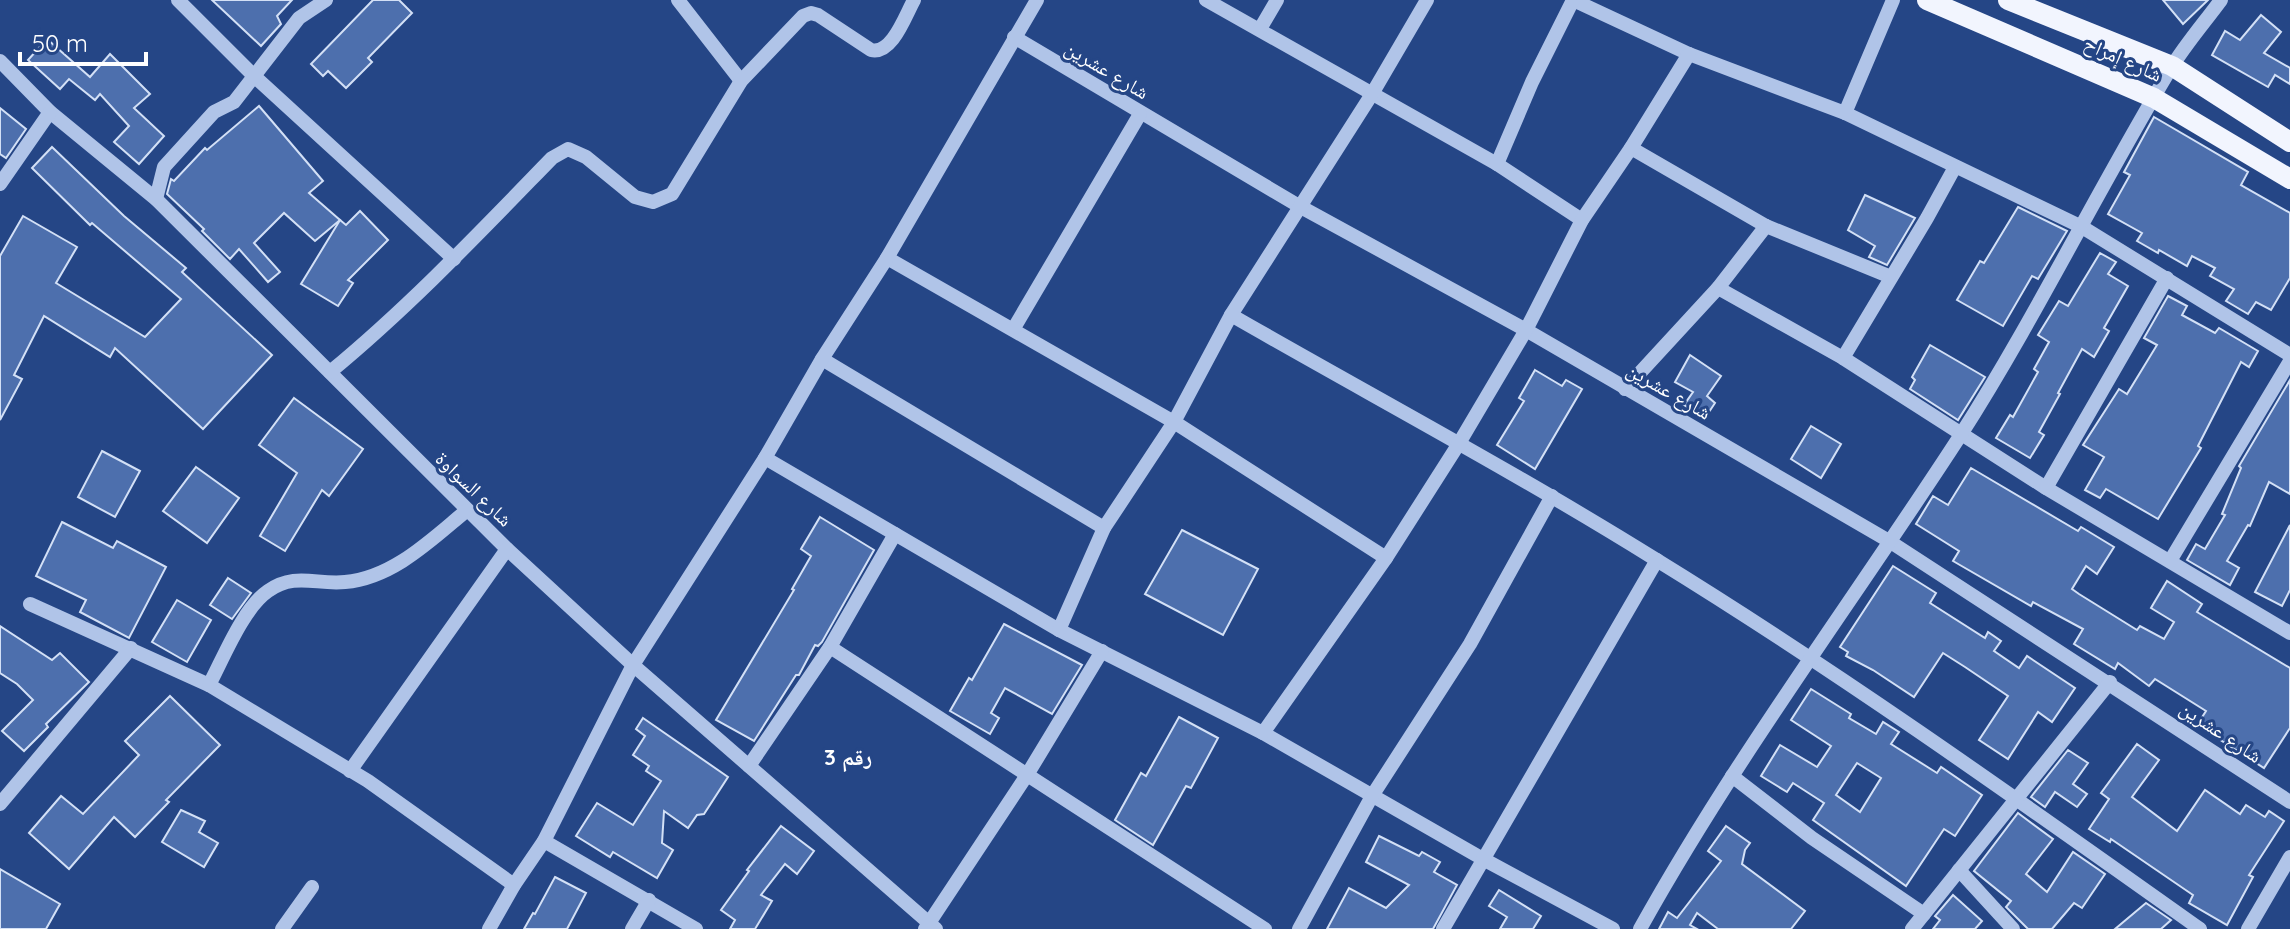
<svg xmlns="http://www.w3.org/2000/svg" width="2290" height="929" viewBox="0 0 2290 929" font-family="Quicksand,'Noto Naskh Arabic',sans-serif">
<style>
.building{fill:#4d6fad;stroke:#d3e0f6;stroke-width:2;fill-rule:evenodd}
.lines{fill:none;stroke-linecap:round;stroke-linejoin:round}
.minor{stroke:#b0c4e8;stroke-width:14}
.major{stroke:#f2f5fe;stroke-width:20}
.labels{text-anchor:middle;stroke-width:6;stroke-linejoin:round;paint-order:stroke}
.street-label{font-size:20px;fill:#fff;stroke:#254686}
.neighbourhood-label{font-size:22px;font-weight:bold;fill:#fff;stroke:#254686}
</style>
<rect width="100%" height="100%" fill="#254686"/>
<g class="building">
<path d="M212 0H292L277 16 281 24 261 46Z"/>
<path d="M373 0H399L412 13 368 58 372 62 346 88 328 71 323 76 311 64Z"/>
<path d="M2163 0H2208L2183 24Z"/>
<path d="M2261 15 2281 32 2264 53 2290 68V84L2275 75 2268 87 2212 55 2225 31 2240 40Z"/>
<path d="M47 39 90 77 110 54 150 94 134 108 164 136 139 164 114 142 129 126 100 94 95 100 69 79 60 89 28 60Z"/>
<path d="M259 106 323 181 309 193 340 220 315 241 284 213 254 243 280 272 268 282 239 249 230 259 202 231 204 229 167 194 171 179 174 181 205 148 207 150Z"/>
<path d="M0 108 26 129 6 158 0 154Z"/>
<path d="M2154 117 2248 172 2241 185 2290 213V278L2271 310 2256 302 2248 314 2226 301 2234 289 2210 276 2215 268 2192 256 2187 266 2159 250 2158 253 2137 241 2142 233 2108 214 2130 175 2124 172Z"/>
<path d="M52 147 124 216 186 268 182 272 272 355 203 429 115 348 110 357 44 316 14 375 22 379 0 420V256L23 216 77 247 56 283 145 337 181 299 92 223 90 225 32 168Z"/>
<path d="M1865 195 1915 218 1887 265 1869 257 1875 246 1848 230Z"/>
<path d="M2018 207 2067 231 2038 279 2032 276 2003 326 1957 300 1980 261 1984 263Z"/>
<path d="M360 211 388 240 348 280 353 283 338 306 301 284 340 220 346 225Z"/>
<path d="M2100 253 2116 262 2108 274 2128 286 2104 328 2109 331 2094 357 2082 349 2058 393 2060 394 2039 432 2044 435 2030 458 1996 438 2010 415 2013 417 2038 372 2034 369 2049 342 2038 335 2059 301 2068 306Z"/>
<path d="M2168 296 2187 306 2182 315 2215 333 2219 328 2258 351 2249 367 2241 362 2198 446 2201 448 2158 519 2106 489 2100 498 2085 490 2104 457 2083 445 2119 389 2127 394 2157 345 2144 338Z"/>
<path d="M1930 345 1985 377 1958 420 1910 389 1915 380 1912 377Z"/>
<path d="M1690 355 1721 376 1707 396 1715 403 1705 418 1684 405 1693 392 1675 382Z"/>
<path d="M1535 370 1562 386 1566 380 1582 389 1535 469 1497 445 1524 401 1519 398Z"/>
<path d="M2290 380V494L2269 482 2250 526 2248 525 2227 561 2239 568 2230 585 2187 560 2196 544 2205 549 2225 515 2222 514 2241 468 2239 466Z"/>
<path d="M294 398 363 449 329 496 322 490 285 551 260 536 297 473 259 445Z"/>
<path d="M1811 426 1841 444 1821 478 1791 459Z"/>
<path d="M102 451 140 471 115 517 78 497Z"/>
<path d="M196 467 239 498 207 543 163 511Z"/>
<path d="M1971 468 2078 531 2081 527 2114 547 2097 574 2086 566 2072 589 2079 594 2137 630 2140 626 2164 639 2174 622 2151 608 2167 581 2202 604 2197 612 2290 668V728L2264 768 2197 725 2206 711 2155 679 2149 686 2118 663 2115 669 2074 644 2083 629 2033 602 2031 606 1953 561 1959 551 1916 524 1933 496 1948 505Z"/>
<path d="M820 517 874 550 822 642 818 646 815 645 799 675H796L754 741 716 720 794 590 792 589 811 556 801 549Z"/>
<path d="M62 522 113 548 117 541 166 567 129 638 80 612 86 600 36 576Z"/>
<path d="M2290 525V590L2282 606 2255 592Z"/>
<path d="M1182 530 1258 569 1223 635 1145 594Z"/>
<path d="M1893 566 1936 593 1930 603 1985 638 1988 632 2001 641 1994 651 2019 668 2027 656 2075 688 2052 722 2038 712 2008 759 1979 740 2008 696 1965 667 1943 653 1914 697 1873 670 1846 656 1848 652 1840 647Z"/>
<path d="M228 578 251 593 232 619 210 605Z"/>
<path d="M177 600 211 620 187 662 152 642Z"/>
<path d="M1004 624 1082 665 1052 714 1005 688 991 713 999 718 990 734 950 711 969 678 972 680Z"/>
<path d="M0 626 52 660 60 653 89 682 46 724 48 727 24 751 2 731 33 700 17 684 0 673Z"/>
<path d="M1811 689 1851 714 1849 718 1876 734 1883 722 1899 732 1891 744 1937 773 1941 767 1982 795 1955 836 1944 829 1906 886 1813 820 1824 803 1793 783 1787 792 1761 776 1780 745 1817 767 1831 746 1791 720ZM1857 763 1881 778 1860 812 1836 795Z"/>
<path d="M170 696 220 745 166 800 169 802 135 837 114 817 69 869 29 833 61 796 83 814 139 755 125 741Z"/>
<path d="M1179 717 1218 738 1191 788 1186 786 1153 845 1115 820 1141 773 1146 776Z"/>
<path d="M643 718 728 777 704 814 697 815 688 828 664 811 662 843 673 850 657 878 613 852 610 857 576 836 597 803 633 825 661 781 646 771 649 766 633 755 645 736 636 729Z"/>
<path d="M2137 744 2159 760 2132 797 2177 831 2205 790 2240 814 2246 805 2265 817 2269 811 2284 821 2249 875 2253 877 2227 925 2189 903 2193 895 2111 839 2110 842 2089 829 2109 799 2101 793Z"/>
<path d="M2068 750 2088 763 2073 784 2087 794 2077 807 2055 792 2045 807 2031 797Z"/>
<path d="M181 810 205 821 199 832 218 843 204 867 162 842Z"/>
<path d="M2018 813 2053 839 2026 874 2047 892 2073 852 2105 874 2082 908 2074 903 2052 929H2028L2006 907 2011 901 1974 871Z"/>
<path d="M781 826 814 851 797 874 785 864 761 895 772 901 755 929H730L735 920 721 910 749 871 747 870Z"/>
<path d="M1726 826 1750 843 1745 850 1742 864 1805 911 1791 929H1718L1697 913 1690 925 1697 929H1659L1668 912 1677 918 1721 861 1708 851Z"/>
<path d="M1379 836 1419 856 1422 852 1440 862 1434 872 1457 885 1433 929H1327L1349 888 1386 908 1409 885 1366 862Z"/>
<path d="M0 869 60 904 46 929H0Z"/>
<path d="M555 877 586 893 567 929H524L533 913 535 914Z"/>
<path d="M1499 890 1541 916 1533 929H1500L1507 917 1489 906Z"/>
<path d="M1953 895 1982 921 1975 929H1933L1940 920 1935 916Z"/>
<path d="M2146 903 2171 920 2161 929H2115Z"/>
</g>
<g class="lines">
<g class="minor">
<path d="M178 0 254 76 454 259"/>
<path d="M678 0 741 81"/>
<path d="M1206 0 1497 164 1582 220"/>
<path d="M1573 0 1689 54 1845 113 2082 227 2290 355"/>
<path d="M1260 29 1277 0"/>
<path d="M1014 37 1299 206 1526 330 1889 541 2290 802"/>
<path d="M0 61 50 112 156 199 507 549 633 665 936 929"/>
<path d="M1845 113 1893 0"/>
<path d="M1631 148 1766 226 1891 277"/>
<path d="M1497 164 1532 82 1573 0"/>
<path d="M0 184 50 112"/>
<path d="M156 199 164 167 214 112 234 102 299 18 326 0"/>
<path d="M887 258 1174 422 1386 558"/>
<path d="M1718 288 1843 358 2046 488 2290 633"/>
<path d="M1231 315C1372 396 1517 473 1655 559 1842 674 2021 802 2200 929"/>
<path d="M1014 328 1140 114"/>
<path d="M1843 358 1927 218 1955 167"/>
<path d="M822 359 1104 528"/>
<path d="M330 372C410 306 480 232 552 158L568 149 586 157 635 197 653 202 672 194 741 81 803 16 811 13 818 15 871 50C892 55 905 16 914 0"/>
<path d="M1625 389 1718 288 1766 226"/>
<path d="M765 458 1059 630 1263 733 1483 859 1613 929"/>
<path d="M2046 488 2167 278"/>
<path d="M2170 561 2290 361"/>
<path d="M30 604 209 685 368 781 514 885"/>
<path d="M1059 630 1104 528 1174 422 1231 315 1372 94 1427 0"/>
<path d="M830 647 1265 929"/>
<path d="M209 685C223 659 243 608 268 591 295 572 316 585 345 582 393 578 432 539 466 511"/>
<path d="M1263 733 1386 558 1458 445 1526 330 1582 220 1631 148 1689 54"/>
<path d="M749 766 830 647 895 534"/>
<path d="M350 771 507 549"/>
<path d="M1732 776 1812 838 1924 914"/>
<path d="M0 804 131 648"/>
<path d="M544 841 696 929"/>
<path d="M1959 870 2013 929"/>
<path d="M282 929 312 887"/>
<path d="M489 929 514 885 544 841 633 665 765 458 822 359 887 258 1037 0"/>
<path d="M632 929 649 900"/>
<path d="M925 929 1027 775 1102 651"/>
<path d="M1299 929 1372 796 1470 644 1552 496"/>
<path d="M1443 929 1657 560"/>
<path d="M1640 929C1735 758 1853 601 1960 436 2036 317 2098 189 2171 68 2185 45 2204 23 2221 0"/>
<path d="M1912 929 2110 682"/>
<path d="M2248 929 2290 857"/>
</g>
<g class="major">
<path d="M1927 0 2154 98 2290 179"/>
<path d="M2008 0 2172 66 2290 142"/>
</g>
</g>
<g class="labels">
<g class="street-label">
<text transform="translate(2123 59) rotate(24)" y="7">شارع إمراح</text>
<text transform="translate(1107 70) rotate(31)" y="7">شارع عشرين</text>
<text transform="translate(1669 391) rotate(30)" y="7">شارع عشرين</text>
<text transform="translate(474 489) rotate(44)" y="7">شارع السواوة</text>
<text transform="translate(2221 732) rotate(34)" y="7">شارع عشرين</text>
</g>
<g class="neighbourhood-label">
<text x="848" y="765">رقم 3</text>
</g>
</g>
<path d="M20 52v12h126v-12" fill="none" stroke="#ffffff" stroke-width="4"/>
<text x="32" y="52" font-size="24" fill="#ffffff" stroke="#254686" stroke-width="6" paint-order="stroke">50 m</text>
</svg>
